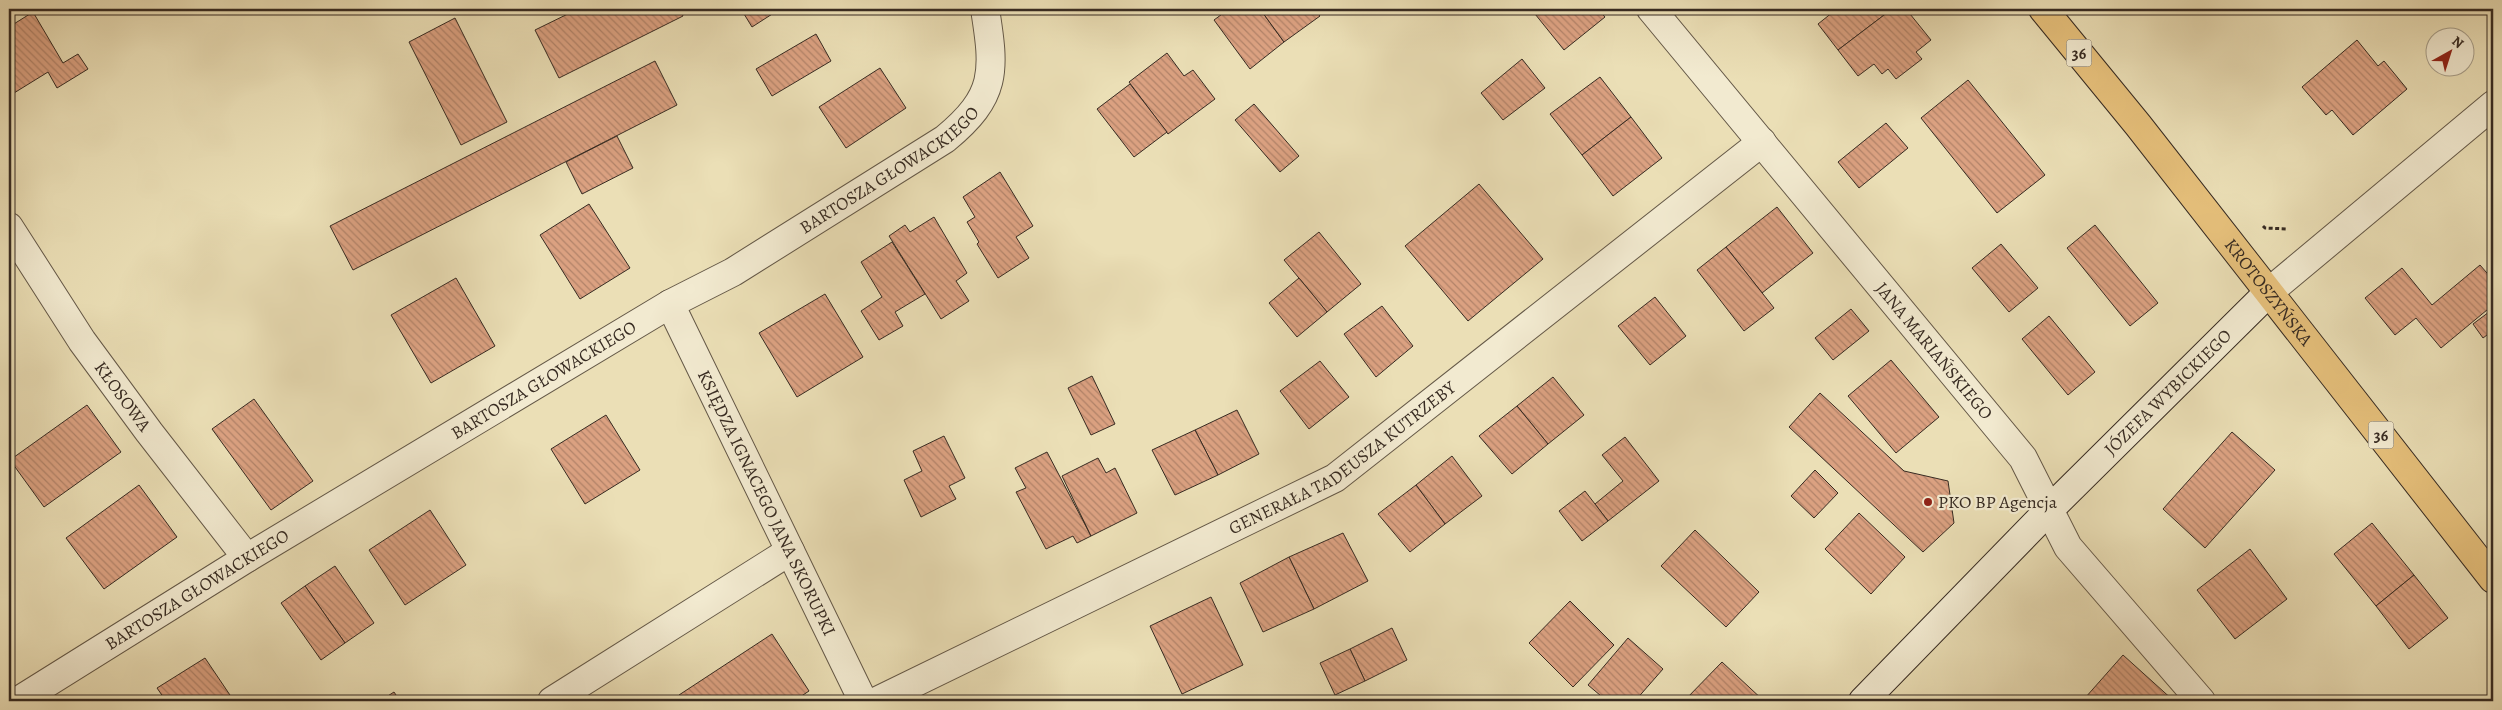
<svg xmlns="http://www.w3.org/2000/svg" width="2502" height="710" viewBox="0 0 2502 710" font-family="Alegreya,serif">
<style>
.building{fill:url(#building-back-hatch);stroke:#372b22}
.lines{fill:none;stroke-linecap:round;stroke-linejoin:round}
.street-casing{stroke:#645847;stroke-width:30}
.secondary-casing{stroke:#372b22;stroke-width:30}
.primary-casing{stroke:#372b22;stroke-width:30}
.path{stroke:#372b22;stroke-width:3;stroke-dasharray:4 2.5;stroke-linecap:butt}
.street{stroke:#f2ead0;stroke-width:28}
.secondary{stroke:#f2ead0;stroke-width:28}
.primary{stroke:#e6c07b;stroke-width:28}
.poi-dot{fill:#8f2418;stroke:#f2ead0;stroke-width:2}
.labels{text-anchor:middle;stroke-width:4.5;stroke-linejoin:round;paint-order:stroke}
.shield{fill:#f2ead0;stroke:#6f6456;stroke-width:1}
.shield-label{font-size:16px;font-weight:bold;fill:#372b22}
.street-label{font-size:18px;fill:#372b22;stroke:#f2ead0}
.poi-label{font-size:18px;fill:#372b22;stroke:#f2ead0;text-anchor:start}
</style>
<defs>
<pattern id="building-back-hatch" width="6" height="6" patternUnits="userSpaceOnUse" patternTransform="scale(1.25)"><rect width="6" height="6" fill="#dba181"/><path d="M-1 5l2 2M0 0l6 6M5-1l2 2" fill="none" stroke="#b28369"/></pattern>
</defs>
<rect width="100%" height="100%" fill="#ebdfb6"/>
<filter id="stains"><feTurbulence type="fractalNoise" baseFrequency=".004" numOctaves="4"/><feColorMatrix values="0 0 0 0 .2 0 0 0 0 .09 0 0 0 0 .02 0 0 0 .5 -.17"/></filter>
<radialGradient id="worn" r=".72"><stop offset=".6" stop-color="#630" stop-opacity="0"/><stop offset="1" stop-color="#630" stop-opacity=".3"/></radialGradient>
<g class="building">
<path d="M578 9H680L683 16 559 78 535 30Z"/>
<path d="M741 9H780L752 27Z"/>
<path d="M1229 9H1260L1284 42 1250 69 1214 20Z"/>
<path d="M1260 9H1314L1320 16 1284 42Z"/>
<path d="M1531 9H1598L1605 17 1564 50Z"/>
<path d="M1831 9H1892L1838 50 1818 24 1833 12Z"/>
<path d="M1892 9H1906L1931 40 1916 52 1922 59 1896 79 1888 69 1882 74 1874 64 1858 76 1838 50Z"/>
<path d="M33 12 63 63 78 54 88 69 57 88 48 72 14 93 9 84V27Z"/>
<path d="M455 18 507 122 461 145 409 42Z"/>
<path d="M816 34 831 61 772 96 756 69Z"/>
<path d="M2357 40 2378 66 2384 61 2407 89 2353 135 2332 110 2326 115 2302 87Z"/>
<path d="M1167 53 1184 76 1193 70 1215 99 1168 134 1129 82Z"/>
<path d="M1522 59 1545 88 1503 120 1481 93Z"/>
<path d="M655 61 677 105 353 270 330 226Z"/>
<path d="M880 68 906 108 846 148 819 107Z"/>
<path d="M1600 77 1631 117 1582 155 1550 114Z"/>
<path d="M1968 80 2045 175 1997 213 1921 118Z"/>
<path d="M1130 84 1167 132 1134 157 1097 109Z"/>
<path d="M1254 104 1299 156 1280 172 1235 120Z"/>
<path d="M1631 117 1662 158 1613 196 1582 155Z"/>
<path d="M1886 123 1908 148 1859 188 1838 162Z"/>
<path d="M617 136 633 168 582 194 566 162Z"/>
<path d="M1000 172 1033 226 1016 237 1029 258 998 278 977 244 979 242 967 222 975 217 963 197Z"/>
<path d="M1479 184 1543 259 1468 321 1405 246Z"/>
<path d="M589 204 630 268 580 299 540 235Z"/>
<path d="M1777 207 1813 253 1762 293 1726 247Z"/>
<path d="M934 217 967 273 956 281 969 301 941 319 889 236 905 225 910 232Z"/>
<path d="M2095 225 2158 303 2130 326 2067 248Z"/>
<path d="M1319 232 1361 284 1327 312 1284 260Z"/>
<path d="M892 242 925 294 895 312 903 326 879 340 861 311 882 297 861 262Z"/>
<path d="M2001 244 2038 288 2009 312 1972 268Z"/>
<path d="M1726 247 1774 308 1744 331 1697 270Z"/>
<path d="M2480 265 2493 280V305L2441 348 2416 318 2395 335 2365 298 2402 268 2432 305Z"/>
<path d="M456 278 495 346 431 383 391 315Z"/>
<path d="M1299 278 1327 312 1297 337 1269 303Z"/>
<path d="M825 294 863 357 797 397 759 333Z"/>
<path d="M1655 297 1686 336 1650 365 1618 326Z"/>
<path d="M1382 306 1413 346 1376 377 1344 334Z"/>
<path d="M1851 309 1869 331 1833 360 1815 338Z"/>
<path d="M2493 309V335L2491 332 2483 338 2473 324Z"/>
<path d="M2049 316 2095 372 2068 395 2022 339Z"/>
<path d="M1891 360 1939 417 1896 453 1848 396Z"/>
<path d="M1320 361 1349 397 1309 429 1280 391Z"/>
<path d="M1092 376 1115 424 1091 435 1068 388Z"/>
<path d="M1553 377 1584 415 1548 444 1517 406Z"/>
<path d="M1820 393 1904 471 1948 481 1954 523 1923 552 1789 427Z"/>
<path d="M254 399 313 481 271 510 212 429Z"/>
<path d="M87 405 121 452 44 507 10 460Z"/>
<path d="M1517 406 1548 444 1512 474 1479 436Z"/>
<path d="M1237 410 1259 454 1218 475 1195 430Z"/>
<path d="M606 415 640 470 585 504 551 449Z"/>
<path d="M1195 430 1218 475 1175 495 1152 450Z"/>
<path d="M2232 432 2275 470 2205 548 2163 509Z"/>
<path d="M944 436 965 478 949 486 956 499 921 517 904 480 922 471 913 451Z"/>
<path d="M1625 437 1659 481 1608 521 1595 504 1623 481 1602 455Z"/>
<path d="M1047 452 1091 536 1077 543 1073 536 1046 549 1016 492 1026 488 1015 468Z"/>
<path d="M1452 456 1482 496 1445 524 1416 485Z"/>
<path d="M1098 458 1106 473 1115 468 1137 513 1091 536 1062 476Z"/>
<path d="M1815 470 1838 493 1814 518 1791 496Z"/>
<path d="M139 485 177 537 104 589 66 538Z"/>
<path d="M1416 485 1445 524 1410 552 1378 514Z"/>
<path d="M1585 491 1608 521 1582 541 1559 511Z"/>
<path d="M430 510 466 565 405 605 369 550Z"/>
<path d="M1859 513 1905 557 1871 594 1825 549Z"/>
<path d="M2372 523 2414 575 2376 606 2334 554Z"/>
<path d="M1695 530 1759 592 1726 627 1661 566Z"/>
<path d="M1343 533 1368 581 1314 609 1289 557Z"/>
<path d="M2250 549 2287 599 2235 639 2197 590Z"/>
<path d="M1289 557 1314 609 1263 632 1240 583Z"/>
<path d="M335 566 374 623 345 643 305 586Z"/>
<path d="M2414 575 2448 618 2409 649 2376 606Z"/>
<path d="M305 586 345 643 321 660 281 603Z"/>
<path d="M1211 597 1243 665 1182 694 1150 626Z"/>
<path d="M1570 601 1614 645 1573 687 1529 643Z"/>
<path d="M1392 628 1407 660 1365 681 1350 649Z"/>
<path d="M772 634 809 691 794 701H683L679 695Z"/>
<path d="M1628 638 1663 669 1635 701H1607L1588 685Z"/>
<path d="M1350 649 1365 681 1335 695 1320 663Z"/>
<path d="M2123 655 2174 701H2088L2085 698Z"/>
<path d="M205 658 234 701H166L157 688Z"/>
<path d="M1722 662 1764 701H1684Z"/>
<path d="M394 692 400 701H380Z"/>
</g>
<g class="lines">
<defs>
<g id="street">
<path id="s1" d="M1651 9 2023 458 2068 547 2201 701"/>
<path id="s2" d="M9 227 82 341 149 432 247 558"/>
<path d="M2269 292 2493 105"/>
<path id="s3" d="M670 304 863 701"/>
<path id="s4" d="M18 701 247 558 670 304 733 272 945 139C997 96 995 72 985 9"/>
<path d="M552 701 790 551"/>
<path id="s5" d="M877 701 1335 478 1762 142"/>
</g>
<g id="secondary">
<path id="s6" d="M1863 701 2049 510 2269 292"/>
</g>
<g id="primary">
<path id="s7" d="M2043 9 2138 125 2493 579"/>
</g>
</defs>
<use href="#street" class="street-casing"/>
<use href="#secondary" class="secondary-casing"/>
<use href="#primary" class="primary-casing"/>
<path class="path" d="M2263 226 2265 228 2288 229"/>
<use href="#street" class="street"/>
<use href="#secondary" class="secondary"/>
<use href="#primary" class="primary"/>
</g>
<circle class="poi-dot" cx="1928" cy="502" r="5"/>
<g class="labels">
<g class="shield">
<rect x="2066.5" y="39.5" width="25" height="27" rx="4"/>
<rect x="2368.5" y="421.5" width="25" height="27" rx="4"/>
</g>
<g class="shield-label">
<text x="2079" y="59">36</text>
<text x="2381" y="441">36</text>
</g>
<g class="street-label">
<text dy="6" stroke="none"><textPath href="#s4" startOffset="1021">BARTOSZA GŁOWACKIEGO</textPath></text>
<text dy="6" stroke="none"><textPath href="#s7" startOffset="362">KROTOSZYŃSKA</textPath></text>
<text dy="6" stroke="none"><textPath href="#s1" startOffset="444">JANA MARIAŃSKIEGO</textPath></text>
<text dy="6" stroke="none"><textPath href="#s4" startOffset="616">BARTOSZA GŁOWACKIEGO</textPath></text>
<text dy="6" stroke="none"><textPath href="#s6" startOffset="434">JÓZEFA WYBICKIEGO</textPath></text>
<text dy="6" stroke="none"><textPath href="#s2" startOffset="204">KŁOSOWA</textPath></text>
<text dy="6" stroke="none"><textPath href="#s5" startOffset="526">GENERAŁA TADEUSZA KUTRZEBY</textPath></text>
<text dy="6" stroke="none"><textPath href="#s3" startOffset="221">KSIĘDZA IGNACEGO JANA SKORUPKI</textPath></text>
<text dy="6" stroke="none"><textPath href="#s4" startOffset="211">BARTOSZA GŁOWACKIEGO</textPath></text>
</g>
<g class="poi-label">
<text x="1938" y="508">PKO BP Agencja</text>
</g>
</g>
<rect width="2502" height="710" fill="none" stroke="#ebdfb6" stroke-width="30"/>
<rect x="10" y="10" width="2482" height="690" fill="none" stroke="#372b22" stroke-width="2.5"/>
<rect x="15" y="15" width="2472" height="680" fill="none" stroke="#372b22"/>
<g transform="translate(2450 52) rotate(39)"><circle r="24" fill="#f2ead0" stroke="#a79e8a"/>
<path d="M0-4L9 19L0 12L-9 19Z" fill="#8f2418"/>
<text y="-8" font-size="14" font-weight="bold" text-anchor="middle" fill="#372b22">N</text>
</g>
<rect width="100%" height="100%" filter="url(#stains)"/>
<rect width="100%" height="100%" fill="url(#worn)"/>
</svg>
